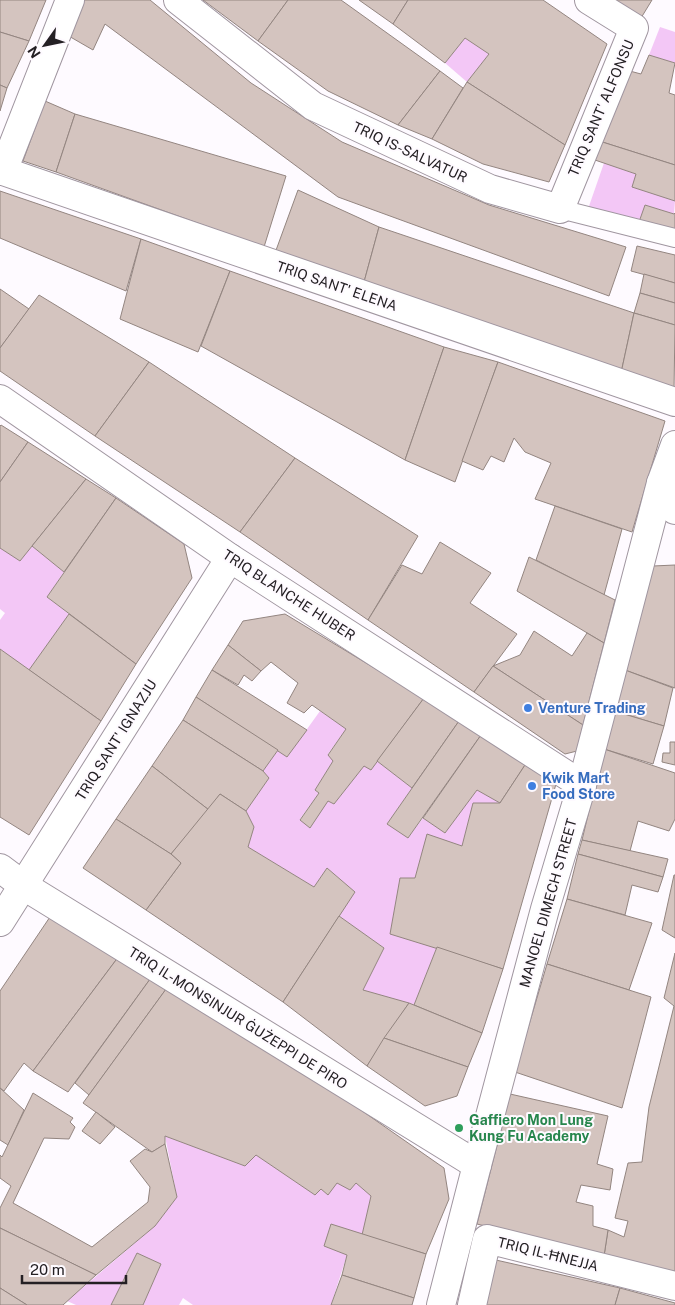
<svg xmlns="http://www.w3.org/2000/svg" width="675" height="1305" viewBox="0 0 675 1305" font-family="'Public Sans',sans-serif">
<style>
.green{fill:#f3c7f6}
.building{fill:#d4c4bf;stroke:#938580}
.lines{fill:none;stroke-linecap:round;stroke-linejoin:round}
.service-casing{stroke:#a096a0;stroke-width:20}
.minor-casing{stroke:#a096a0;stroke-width:30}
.tertiary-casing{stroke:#a096a0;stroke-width:30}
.service{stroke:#fff;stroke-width:18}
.minor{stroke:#fff;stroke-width:28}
.tertiary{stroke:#fff;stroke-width:28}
.shop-dot{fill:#3f7fe0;stroke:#fefaff;stroke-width:2}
.leisure-dot{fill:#2e9e5b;stroke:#fefaff;stroke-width:2}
.labels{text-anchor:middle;stroke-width:4;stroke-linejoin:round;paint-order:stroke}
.street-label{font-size:14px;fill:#242024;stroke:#fefaff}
.shop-label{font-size:14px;font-weight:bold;fill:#366cbe;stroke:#fefaff;text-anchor:start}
.leisure-label{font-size:14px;font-weight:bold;fill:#27864d;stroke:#fefaff;text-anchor:start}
</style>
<rect width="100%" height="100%" fill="#fefaff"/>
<g class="green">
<path d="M660 27 675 32V63L649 55Z"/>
<path d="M465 38 489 54 467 82 445 63Z"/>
<path d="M604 163 636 174 633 187 675 201 674 214 645 205 639 222 588 209Z"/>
<path d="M32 546 64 572 47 597 69 614 29 670 0 649V620L5 613 0 609V548L20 561Z"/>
<path d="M320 711 346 729 328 754 333 761 315 790 319 793 300 819 310 828 328 801 334 804 364 766 371 770 377 761 412 788 387 824 408 838 423 818 445 833 477 790 500 803H473L462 846 427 835 415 878 400 879 390 934 437 947 414 1005 363 990 384 948 339 916 355 892 327 868 314 887 248 847 254 827 246 811 269 778 263 771 278 750 287 757Z"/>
<path d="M165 1136 245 1166 256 1155 315 1195 321 1189 328 1195 337 1183 350 1190 356 1183 371 1196 362 1235 331 1224 324 1246 347 1255 331 1305H193L183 1298 179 1305H143L161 1264 137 1253 111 1305H76L67 1301 155 1226 177 1197Z"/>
</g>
<g class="building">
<path d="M0 0H46L29 41 0 32Z"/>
<path d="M81 0H150L251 83 342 142 489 205 626 247 609 296 338 197 105 24 93 50 67 35Z"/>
<path d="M203 0H288L258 41Z"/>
<path d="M288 0H341L440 71 398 125 328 91 258 41Z"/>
<path d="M359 0H408L393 24Z"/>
<path d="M408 0H543L607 44 565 145 467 82 489 54 465 38 445 63 393 24Z"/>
<path d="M613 0H652L641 18Z"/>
<path d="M0 32 29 41 7 88 0 85Z"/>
<path d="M649 55 675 63 669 93 675 95V165L596 140 626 70 641 74Z"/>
<path d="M440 71 463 88 432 139 398 125Z"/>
<path d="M467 82 565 145 549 182 483 164 432 139Z"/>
<path d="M0 85 7 88 0 111Z"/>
<path d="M45 101 75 114 56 172 23 161Z"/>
<path d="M75 114 286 176 264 247 56 172Z"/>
<path d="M596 140 675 165V201L632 187 636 174 592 159Z"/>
<path d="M298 190 379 227 364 282 275 253Z"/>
<path d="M0 191 141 239 126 291 0 238Z"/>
<path d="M645 205 674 214 675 213V231L639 222Z"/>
<path d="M379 227 634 313 621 373 364 282Z"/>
<path d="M141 239 230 271 198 352 120 319Z"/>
<path d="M637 246 675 255V283L631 271Z"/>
<path d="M230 271 444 347 405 460 201 346Z"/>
<path d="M644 274 675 283V303L640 293Z"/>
<path d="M0 289 29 309 0 348Z"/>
<path d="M640 293 675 303V325L634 313Z"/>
<path d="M39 295 149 362 95 436 0 371V348Z"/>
<path d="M634 313 675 325 674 390 621 373Z"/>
<path d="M444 347 498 362 455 482 405 460Z"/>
<path d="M149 362 295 458 240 532 95 436Z"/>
<path d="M498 362 665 421 632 532 535 499 551 463 525 452 514 438 504 462 491 456 483 470 462 461Z"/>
<path d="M1 425 28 442 0 482V426Z"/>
<path d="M28 442 86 479 20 561 0 548V482Z"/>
<path d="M295 458 418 536 368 620 240 532Z"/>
<path d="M86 479 116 498 64 572 32 546Z"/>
<path d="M116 498 184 544 192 578 136 664 47 597Z"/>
<path d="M555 506 622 529 604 595 536 560Z"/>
<path d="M440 542 491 573 470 603 517 634 474 692 368 620 402 565 422 574Z"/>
<path d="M529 557 615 600 604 643 517 591Z"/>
<path d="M675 565V688L625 670 653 566Z"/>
<path d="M69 614 136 664 101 721 29 670Z"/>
<path d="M285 614 424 698 371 770 364 766 334 804 328 801 310 828 300 820 319 793 315 790 333 761 328 755 346 729 312 705 304 713 287 703 298 683 271 662 261 671 228 645 243 621Z"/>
<path d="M534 631 572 656 587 633 604 643 583 725 493 666 520 655Z"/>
<path d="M228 645 261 671 252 681 244 675 238 685 212 670Z"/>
<path d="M0 649 101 721 29 835 0 817Z"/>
<path d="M493 666 583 725 577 751 565 754 474 692Z"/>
<path d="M212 670 307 730 287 757 196 697Z"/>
<path d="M625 670 673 688 664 726 614 711Z"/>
<path d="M196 697 278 750 263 771 183 720Z"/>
<path d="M424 698 459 721 412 788 377 761Z"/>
<path d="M614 711 664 726 653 764 604 749Z"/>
<path d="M183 720 263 771 269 778 246 811 220 794 209 810 152 766Z"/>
<path d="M459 721 481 735 408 838 387 824Z"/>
<path d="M481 735 525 765 500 803 477 790 445 833 423 818Z"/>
<path d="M670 742H675V765L662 762 663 753H670Z"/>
<path d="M604 749 675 773V819L669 831 638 821 630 851 582 840Z"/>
<path d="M525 765 556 784 503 969 390 934 400 878H415L427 834 462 846 473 803H500Z"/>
<path d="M152 766 209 810 171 854 116 819Z"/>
<path d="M220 794 246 811 254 827 248 847 314 887 327 868 355 892 283 1002 146 910 181 863 171 854Z"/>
<path d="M116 819 171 854 181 863 146 910 83 868Z"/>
<path d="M582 840 668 859 663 877 578 854Z"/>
<path d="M578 854 663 877 658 892 632 885 625 915 567 899Z"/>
<path d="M674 875H675V938L662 930Z"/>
<path d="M567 899 652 923 629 990 547 964Z"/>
<path d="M54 911 122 952 33 1071 24 1063 4 1091 0 1088V991Z"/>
<path d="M339 916 384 948 363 990 409 1003 367 1066 283 1002Z"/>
<path d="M437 947 503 969 482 1033 414 1005Z"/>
<path d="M122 952 153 975 68 1092 33 1071Z"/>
<path d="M675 953V1274L604 1256 608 1230 624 1237 628 1221 615 1218 628 1163 642 1162 649 1107 674 1006 664 998Z"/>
<path d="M547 964 651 997 622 1108 515 1072Z"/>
<path d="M153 975 169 985 89 1095 75 1083Z"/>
<path d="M169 985 325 1085 444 1168 449 1199 426 1254 362 1235 371 1196 356 1183 350 1190 337 1183 328 1195 321 1189 315 1195 256 1155 245 1166 165 1136V1144L152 1152 83 1103Z"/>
<path d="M409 1003 482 1033 468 1067 384 1038Z"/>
<path d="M384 1038 468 1067 457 1096 425 1106 367 1066Z"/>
<path d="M0 1088 24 1110 8 1145 0 1140Z"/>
<path d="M33 1093 73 1118 70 1122 75 1127 69 1139 44 1138 13 1203 92 1247 148 1202 150 1187 130 1161 145 1149 152 1152 165 1144 177 1197 155 1226 96 1275 0 1228V1208L11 1186 0 1178V1155L2 1157Z"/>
<path d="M510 1094 608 1116 597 1164 613 1169 610 1190 581 1185 576 1202 593 1206V1226L608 1230 604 1256 477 1224Z"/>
<path d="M96 1112 115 1127 100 1144 82 1131Z"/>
<path d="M331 1224 426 1254 414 1298 342 1275 347 1255 324 1246Z"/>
<path d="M0 1228 96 1275 63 1305H27L0 1288Z"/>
<path d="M137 1253 161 1264 143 1305H111Z"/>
<path d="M487 1258 620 1288 615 1305H480Z"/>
<path d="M342 1275 414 1298 412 1305H331Z"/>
<path d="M0 1288 27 1305H0Z"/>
<path d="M620 1288 675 1303V1305H615Z"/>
</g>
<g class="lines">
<defs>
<path id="service" d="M560 209 675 238"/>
<g id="minor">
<path d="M178 0 313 106 490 189 560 209 634 28 589 0"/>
<path d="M0 170 675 402"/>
<path d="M3 171 70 0"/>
<path d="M0 399 230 558 582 785"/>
<path d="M661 483 675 510"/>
<path d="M0 868 24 886 477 1165"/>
<path d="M0 922 230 558"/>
<path d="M472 1305 487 1239 675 1286"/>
</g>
<path id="tertiary" d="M441 1305 477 1165 545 909 582 785 661 483 675 445"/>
</defs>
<use href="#service" class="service-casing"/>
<use href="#minor" class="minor-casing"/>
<use href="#tertiary" class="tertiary-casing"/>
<use href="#service" class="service"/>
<use href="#minor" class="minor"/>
<use href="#tertiary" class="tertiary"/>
</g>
<g class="shop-dot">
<circle cx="528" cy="708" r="5"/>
<circle cx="532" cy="786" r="5"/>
</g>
<circle class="leisure-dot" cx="459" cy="1128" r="5"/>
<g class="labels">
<g class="street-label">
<text transform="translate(601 108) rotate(-67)" y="5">TRIQ SANT' ALFONSU</text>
<text transform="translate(410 152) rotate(25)" y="5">TRIQ IS-SALVATUR</text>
<text transform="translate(337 286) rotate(19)" y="5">TRIQ SANT' ELENA</text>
<text transform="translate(289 595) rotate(33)" y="5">TRIQ BLANCHE HUBER</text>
<text transform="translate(116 740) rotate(-58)" y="5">TRIQ SANT' IGNAZJU</text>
<text transform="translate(548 903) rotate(-74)" y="5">MANOEL DIMECH STREET</text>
<text transform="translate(238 1018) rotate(32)" y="5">TRIQ IL-MONSINJUR ĠUŻEPPI DE PIRO</text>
<text transform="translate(548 1254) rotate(14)" y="5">TRIQ IL-ĦNEJJA</text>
</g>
<g class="shop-label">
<text x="538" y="713">Venture Trading</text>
<text x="542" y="783">Kwik Mart<tspan x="542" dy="16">Food Store</tspan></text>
</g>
<g class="leisure-label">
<text x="469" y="1125">Gaffiero Mon Lung<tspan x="469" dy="16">Kung Fu Academy</tspan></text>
</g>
</g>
<g transform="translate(45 45) rotate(237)" stroke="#fefaff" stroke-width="4" paint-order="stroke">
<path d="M0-4L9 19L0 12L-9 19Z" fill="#242024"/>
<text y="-8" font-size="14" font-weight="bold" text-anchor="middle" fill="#242024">N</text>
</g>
<path d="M22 1275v8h104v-8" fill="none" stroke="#242024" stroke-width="2.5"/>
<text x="30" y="1275" font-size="15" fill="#242024" stroke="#fefaff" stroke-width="4" paint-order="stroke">20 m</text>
</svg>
